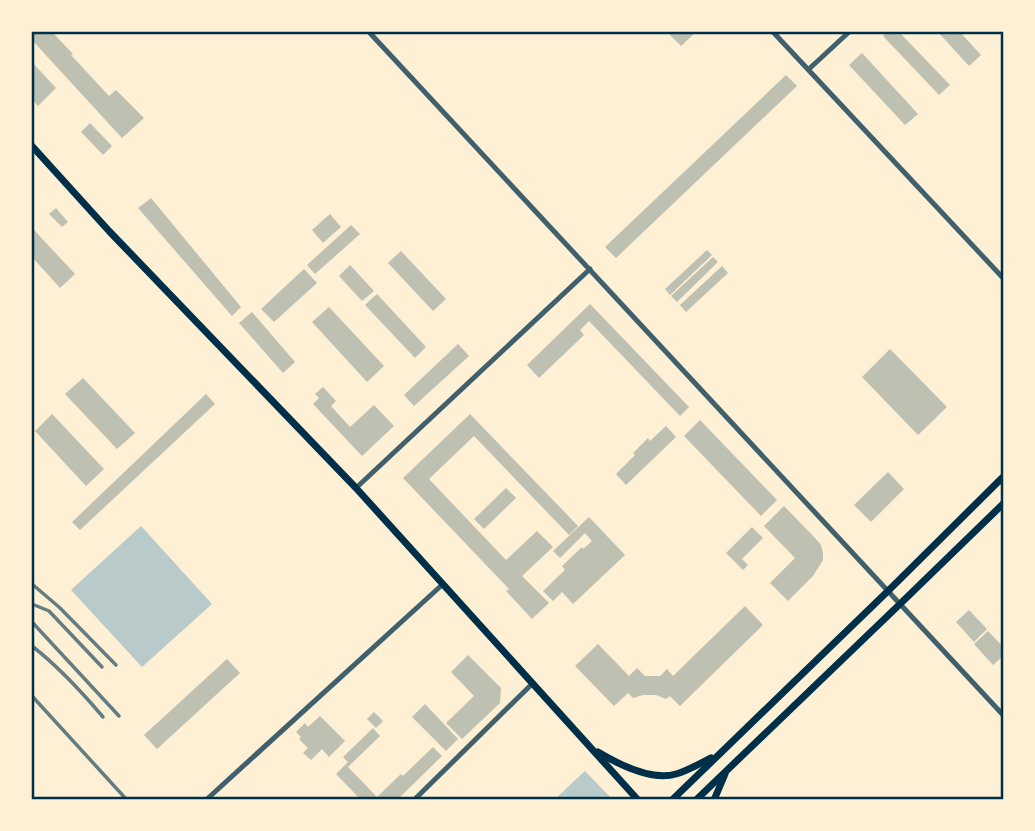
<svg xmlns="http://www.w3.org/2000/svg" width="1035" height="831" viewBox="0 0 1035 831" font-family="Manrope,sans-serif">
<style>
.green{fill:#b9caca}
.building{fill:#bec0b2}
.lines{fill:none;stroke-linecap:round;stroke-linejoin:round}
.minor{stroke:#3f606c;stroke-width:5}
.secondary{stroke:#003049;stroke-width:7}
.rail{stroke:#657d81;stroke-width:3.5}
.neatline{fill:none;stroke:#003049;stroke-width:2.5}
</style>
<rect width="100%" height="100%" fill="#fdf0d5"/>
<g class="green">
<path d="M141 526 212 604 142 667 71 590Z"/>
<path d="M585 771 612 799H555Z"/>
</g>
<g class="building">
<path d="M32 32H52L73 54 71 55 109 96 116 90 144 118 122 138 32 40Z"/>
<path d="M670 32H696L681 46 668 33Z"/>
<path d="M887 32H899L950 85 939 95 883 36Z"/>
<path d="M938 32H960L981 55 969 66Z"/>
<path d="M862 53 918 114 905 125 849 65Z"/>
<path d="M32 62 56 88 38 106 32 99Z"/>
<path d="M786 75 797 86 616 258 605 247Z"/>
<path d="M90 123 112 146 103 155 81 132Z"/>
<path d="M151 198 241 307 232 316 138 208Z"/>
<path d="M56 208 68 222 62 227 49 214Z"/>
<path d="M330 214 341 227 323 243 312 230Z"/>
<path d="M351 225 360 234 315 274 307 265Z"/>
<path d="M34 230 75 274 60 288 32 257V232Z"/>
<path d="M707 250 712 255 670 295 665 289Z"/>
<path d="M401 251 446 299 433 311 388 263Z"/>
<path d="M713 257 718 262 677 302 671 296Z"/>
<path d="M350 265 374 291 362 301 339 276Z"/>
<path d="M722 266 728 273 686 312 680 305Z"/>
<path d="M304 269 317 283 274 322 261 309Z"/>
<path d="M377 294 426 347 415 358 365 305Z"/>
<path d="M590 304 689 407 680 416 589 321 580 330 584 335 539 378 527 365Z"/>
<path d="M329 307 384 366 367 382 312 322Z"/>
<path d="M252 312 295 362 283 373 239 323Z"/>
<path d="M458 344 469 356 414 406 404 395Z"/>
<path d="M890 349 947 407 918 435 862 377Z"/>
<path d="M83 378 135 433 117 449 65 394Z"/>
<path d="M323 387 336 401 331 406 350 427 374 405 394 426 362 456 313 404 319 398 315 394Z"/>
<path d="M206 394 215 404 80 530 72 522Z"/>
<path d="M52 414 104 469 86 486 35 431Z"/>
<path d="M470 414 578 526 569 535 474 436 429 479 506 560 537 531 553 547 522 576 549 603 532 619 506 591 509 589 403 478Z"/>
<path d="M700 420 777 500 761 516 684 436Z"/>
<path d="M666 426 676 437 626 485 616 474 635 455 633 453 648 438 650 441Z"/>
<path d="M888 472 904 489 871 522 854 505Z"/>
<path d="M506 488 516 498 484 529 474 519Z"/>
<path d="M784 506 815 538 821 545 823 553V560L813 576 788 601 770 583 795 558 764 526Z"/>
<path d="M589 517 625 555 573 604 562 592 553 601 543 591 565 570 562 566 582 547 583 549 592 541 585 533 560 558 553 551Z"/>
<path d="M752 527 763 538 742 559 748 565 743 570 726 553Z"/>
<path d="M745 606 763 625 680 706 670 696 666 699 656 695H643L633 698 628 693 614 706 575 666 598 644 629 676 637 668 645 676H660L667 669 673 676Z"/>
<path d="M969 610 987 629 974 642 956 622Z"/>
<path d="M988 631 1004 648V655L993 665 974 644Z"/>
<path d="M468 655 501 688 500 703 462 739 446 723 474 696 451 672Z"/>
<path d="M227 659 240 673 157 749 144 735Z"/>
<path d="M425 704 458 739 446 751 412 717Z"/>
<path d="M374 712 383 721 376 728 367 719Z"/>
<path d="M320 716 345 741 329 757 322 749 311 760 303 753 308 748 299 739 301 737 296 732 305 723 308 727Z"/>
<path d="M373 728 380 736 348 767 377 797 401 774 403 776 433 747 442 756 397 800H361L336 774 348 762 343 757Z"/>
</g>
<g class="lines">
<g class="minor">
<path d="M369 32 1004 716"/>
<path d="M773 32 1004 279"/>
<path d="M809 69 849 32"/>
<path d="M356 488 590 269"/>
<path d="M206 800 443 584"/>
<path d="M414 800 533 683"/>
</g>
<g class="secondary">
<path d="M32 146 109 231 356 488 638 800"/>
<path d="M598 752C618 764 652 781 676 774 687 771 699 764 711 758"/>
<path d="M672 800 888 591 1004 476"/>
<path d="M696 800 900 604 1004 503"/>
<path d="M714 800 725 774"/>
</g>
<g class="rail">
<path d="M32 584 59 607 116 665"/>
<path d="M32 604 49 611 102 667"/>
<path d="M32 622 119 716"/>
<path d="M32 646C59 667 81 691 103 717"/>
<path d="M32 696 127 800"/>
</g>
</g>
<rect width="1035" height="831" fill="none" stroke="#fdf0d5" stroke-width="66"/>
<rect x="33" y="33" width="969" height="765" class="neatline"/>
</svg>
